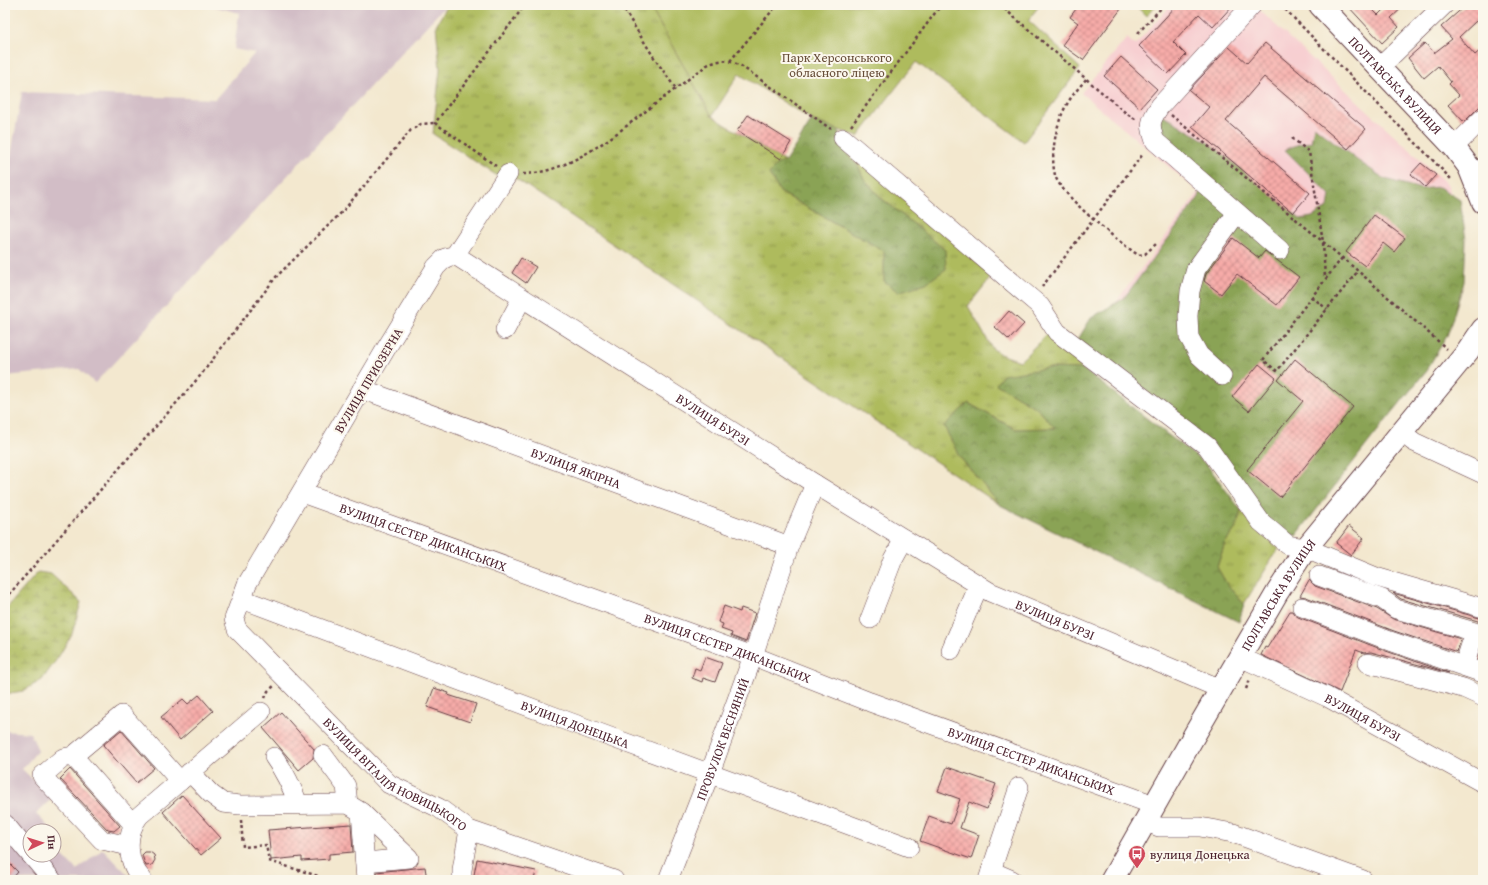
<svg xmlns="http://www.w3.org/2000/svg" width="1488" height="885" viewBox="0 0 1488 885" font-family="'Gentium Book Plus',serif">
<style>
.built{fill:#f7cfd1}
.industrial{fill:#d2bdc6}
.grass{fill:url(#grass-tufts);stroke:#7c6d44}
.forest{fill:url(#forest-crowns);stroke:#6a6140}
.wetland{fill:url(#wetland-marsh);stroke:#7c6d44}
.green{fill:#aebb5d;stroke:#7c6d44}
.building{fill:url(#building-cross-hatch)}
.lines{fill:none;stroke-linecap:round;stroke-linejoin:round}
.minor-casing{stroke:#633d44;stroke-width:20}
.major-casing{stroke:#633d44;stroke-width:24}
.path{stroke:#633d44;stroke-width:2.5;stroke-dasharray:3 3;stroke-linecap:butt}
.minor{stroke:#fff;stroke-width:19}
.major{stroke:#fff;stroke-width:22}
.labels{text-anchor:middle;stroke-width:4;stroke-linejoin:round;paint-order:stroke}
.park-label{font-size:13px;fill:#684e3a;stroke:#fbf7ec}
.street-label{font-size:13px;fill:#4a1f2b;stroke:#fbf7ec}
.poi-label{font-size:13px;fill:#4a1f2b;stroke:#fbf7ec;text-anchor:start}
</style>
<defs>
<pattern id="grass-tufts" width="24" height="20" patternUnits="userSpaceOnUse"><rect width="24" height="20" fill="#aebb5d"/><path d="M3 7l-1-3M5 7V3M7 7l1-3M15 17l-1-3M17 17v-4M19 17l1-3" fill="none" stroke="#90974d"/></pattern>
<pattern id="forest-crowns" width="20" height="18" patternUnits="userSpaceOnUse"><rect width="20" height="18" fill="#8aa354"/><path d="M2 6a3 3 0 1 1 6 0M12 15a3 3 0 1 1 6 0" fill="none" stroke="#738446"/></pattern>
<pattern id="wetland-marsh" width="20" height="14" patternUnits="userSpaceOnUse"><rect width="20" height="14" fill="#aebb5d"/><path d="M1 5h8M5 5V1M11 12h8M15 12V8" fill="none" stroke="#90974d"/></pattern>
<pattern id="building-cross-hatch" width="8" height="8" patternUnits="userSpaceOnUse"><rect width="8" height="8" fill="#f7aca9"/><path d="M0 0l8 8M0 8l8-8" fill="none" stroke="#ca8b8a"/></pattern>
</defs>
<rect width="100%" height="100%" fill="#fbf7ec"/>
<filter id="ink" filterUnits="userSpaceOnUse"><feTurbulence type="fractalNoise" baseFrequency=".025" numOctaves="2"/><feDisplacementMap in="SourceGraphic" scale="8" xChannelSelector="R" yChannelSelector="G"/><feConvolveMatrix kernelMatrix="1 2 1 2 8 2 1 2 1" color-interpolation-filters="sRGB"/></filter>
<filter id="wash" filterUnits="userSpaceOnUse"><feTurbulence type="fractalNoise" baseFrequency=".012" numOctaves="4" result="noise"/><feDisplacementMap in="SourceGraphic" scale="16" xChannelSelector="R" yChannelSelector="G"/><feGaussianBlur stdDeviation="0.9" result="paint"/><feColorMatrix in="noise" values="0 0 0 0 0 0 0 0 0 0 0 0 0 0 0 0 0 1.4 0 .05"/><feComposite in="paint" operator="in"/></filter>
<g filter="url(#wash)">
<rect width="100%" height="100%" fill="#f3e8cf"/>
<path class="built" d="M1171 5H1254L1448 185 1462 226 1463 261 1456 309 1434 337 1212 439 1085 343 1199 192 1081 93 1127 38 1135 45Z"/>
<g class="industrial">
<path d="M208 5H446L95 383 79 369 5 376V165L9 166 22 92 215 99 255 53 234 49 239 13Z"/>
<path d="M5 731 30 733 38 750 22 769 52 798 36 814 53 831H30V855H54V847L77 870 103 849 133 880H5Z"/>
</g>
<g class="grass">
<path d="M448 5H649L712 116 785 162 780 192 884 251 945 250 921 230 881 198 864 179 859 168 839 142 992 276 968 306 992 348 1000 354 1020 361 1051 330 1083 369 1048 368 997 384 1038 409 1056 428 1015 429 968 403 959 456 1000 505 512 176 499 177 433 134 440 69 436 25Z"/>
<path d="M1241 510 1264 536 1279 548 1244 604 1228 586 1217 567 1225 543 1236 528Z"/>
</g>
<g class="forest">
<path d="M1160 113 1212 145 1300 219 1312 217 1328 207 1330 195 1285 150 1299 144 1311 142 1314 126 1357 160 1385 179 1421 189 1439 187 1460 200 1466 240 1464 282 1447 336 1426 371 1372 438 1296 536 1284 532 1261 516 1240 484 1077 341 1091 318 1124 298 1199 197 1202 186 1161 139Z"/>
<path d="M812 120 839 130V142L859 168 864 179 881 198 921 230 945 250 946 269 926 283 898 292 884 281V251L780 192 769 174 777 164 785 162Z"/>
<path d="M1048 368 1083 369 1207 465 1241 510 1236 528 1225 543 1217 567 1228 586 1244 604 1239 622 1000 505 959 456 944 426 968 403 1015 429 1055 428 1038 409 996 384 1003 375Z"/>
</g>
<path class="wetland" d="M38 572 51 574 81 602 72 634 59 656 42 680 23 691 5 694V610Z"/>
<g class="green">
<path d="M649 5H1040L1028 20 1080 68 1024 142 916 62 858 137 812 120 739 74 712 116Z"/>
<path d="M1135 5H1157L1146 16Z"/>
</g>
<g id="blocks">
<g class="building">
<path d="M1079 5H1124L1083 60 1062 45 1078 23 1070 17Z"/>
<path d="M1177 5H1233L1213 27 1199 14 1173 42 1186 55 1168 74 1139 46Z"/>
<path d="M1347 5H1368L1378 15 1388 5H1405L1391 18 1399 27 1382 43Z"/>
<path d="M1466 5H1483V29L1476 21 1459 37 1475 55 1483 48V103L1464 122 1448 105 1459 95 1449 84 1451 82 1438 66 1424 78 1408 58 1425 43 1434 53 1452 39 1441 27Z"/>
<path d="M1265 43 1366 129 1348 149 1264 77 1226 121 1310 193 1293 213 1192 127 1209 107 1189 90 1229 47 1247 63Z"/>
<path d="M1121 57 1157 89 1140 108 1104 76Z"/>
<path d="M748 115 791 142 781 159 737 131Z"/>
<path d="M1421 163 1436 175 1425 187 1411 174Z"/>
<path d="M1374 215 1405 238 1394 252 1383 243 1365 266 1346 252Z"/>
<path d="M1233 238 1259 258 1265 251 1299 277 1277 305 1237 274 1221 294 1204 281 1206 274Z"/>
<path d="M521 258 536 267 526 283 512 273Z"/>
<path d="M1009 311 1024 324 1009 340 995 327Z"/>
<path d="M1295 359 1353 407 1280 497 1247 470 1303 401 1278 380Z"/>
<path d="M1259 364 1276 378 1249 411 1232 397Z"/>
<path d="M1349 526 1364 538 1351 555 1336 543Z"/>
<path d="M1309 580 1315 586 1377 609 1393 619 1461 639 1457 652 1394 631 1306 597 1300 596Z"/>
<path d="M1393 593 1483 619V625L1478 621 1401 599Z"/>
<path d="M724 606 740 612 741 608 755 613 746 642 731 636 732 633 721 629 723 624 718 622Z"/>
<path d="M1290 611H1292L1294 614 1298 617 1386 651 1449 673 1371 652 1364 653 1356 650 1340 692 1261 655 1265 647 1267 648Z"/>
<path d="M1483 643V661L1478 660Z"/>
<path d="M705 657 722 663 715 682 703 678 702 682 692 678 695 668 700 670Z"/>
<path d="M434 688 449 693 448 695 476 704 470 722 427 707Z"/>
<path d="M199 695 213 711 180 740 161 717 183 699 188 704Z"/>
<path d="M281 712 314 749 313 758 299 770 263 728Z"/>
<path d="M121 730 154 768 136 783 103 745Z"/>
<path d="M947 767 996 784 987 809 969 802 960 828 979 835 971 859 920 841 929 816 951 824 960 799 938 791Z"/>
<path d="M70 769 120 826 114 831 108 830 60 779Z"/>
<path d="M182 795 221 838 201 855 163 812Z"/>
<path d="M351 824 353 852 329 854V859L302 861V857L271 860 268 830Z"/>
<path d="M145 852H150L154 855 155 860 152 865 146 866 144 861 142 855Z"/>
<path d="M5 859 18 872 11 880H5Z"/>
<path d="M477 859 536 871 534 880H473Z"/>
<path d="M425 867 427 880H377L376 872Z"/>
</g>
</g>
</g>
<g filter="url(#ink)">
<use href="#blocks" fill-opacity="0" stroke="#633d44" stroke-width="1"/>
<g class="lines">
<defs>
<g id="minor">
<path d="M1252 5 1160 106C1150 121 1149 124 1155 141L1280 250"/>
<path d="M1379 68 1444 5"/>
<path d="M843 138 1040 306 1057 332 1207 446 1261 522 1288 545 1306 548 1376 577 1483 608"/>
<path d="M1454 147 1483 118"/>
<path id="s1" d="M508 174 455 255 445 258 436 267 387 347 247 584 234 619 237 629 389 784 439 808 469 830 614 880"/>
<path id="s2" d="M455 255 815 484 990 592 1221 689"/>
<path d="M505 330 522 298"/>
<path d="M1222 376 1199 355 1189 337 1188 316 1190 291 1196 269 1237 213"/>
<path id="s3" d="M362 389 789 546"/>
<path d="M1401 432 1414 442 1483 474"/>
<path id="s4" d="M302 493 753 656 870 702 1143 801 1153 807"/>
<path d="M1319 576 1382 599 1396 609 1475 632 1464 666"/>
<path id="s5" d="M242 599 564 720 909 847"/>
<path d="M1302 607 1390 641 1483 673"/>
<path d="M870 619 893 559 904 539"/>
<path d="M951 650 979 585"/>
<path id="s6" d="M1240 657 1327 697 1483 783"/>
<path d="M1368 663 1463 688 1483 697"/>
<path d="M323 755 346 786 348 804"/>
<path d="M73 756 63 758 42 776 102 840 129 846"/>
<path d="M274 757C285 772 292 787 298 804"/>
<path d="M190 772 211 794 223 803 240 805 348 804 361 812 366 880"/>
<path d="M361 812 409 858 365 862"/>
<path d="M1145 821 1159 827H1200L1233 833 1363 880"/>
<path d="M5 824 30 854"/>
<path d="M133 824 73 756 122 715 180 781"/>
<path d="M31 855 52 880"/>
<path d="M991 871 1012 880"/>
<path d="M143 880C127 863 124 836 139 816L261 712"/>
<path d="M462 880V870L469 830"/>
<path id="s7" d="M668 880 710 773 753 656 789 546 815 484"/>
<path d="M988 880 1019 787"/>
</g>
<g id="major">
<path id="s8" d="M1320 5 1454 147 1469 167 1483 179"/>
<path d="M1469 167 1483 202"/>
<path id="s9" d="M1112 880 1196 732 1277 593 1306 548 1468 351 1483 329"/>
</g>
</defs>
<use href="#minor" class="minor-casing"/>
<use href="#major" class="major-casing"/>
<g class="path">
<path d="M621 5 655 59 676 89"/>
<path d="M1000 5 1127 114 1137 120"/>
<path d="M1281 5 1452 180"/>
<path d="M1138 33 1164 5"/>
<path d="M730 61 777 5"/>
<path d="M1086 79C1079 88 1071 96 1066 106 1056 123 1050 156 1055 175 1060 195 1119 242 1138 255L1145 254 1156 244"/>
<path d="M1171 115 1358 271 1447 349"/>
<path d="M851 126 941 5"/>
<path d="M1292 138 1309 152 1323 242 1325 279"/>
<path d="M496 166 435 123 525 5"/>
<path d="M523 174C568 173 611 138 646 111 666 96 686 81 707 65 722 59 726 59 741 66L831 129"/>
<path d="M1342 258 1263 360 1277 371 1358 271"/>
<path d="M1042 287 1143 154"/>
<path d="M1312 297 1327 309"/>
<path d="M5 599 200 376 276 277 343 211 411 130 421 124 435 123"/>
<path d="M1246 689 1250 679"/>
<path d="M265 698 268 691 274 686"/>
<path d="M241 820 243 847 266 845 269 861 318 876 319 880"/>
</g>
<use href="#minor" class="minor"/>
<use href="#major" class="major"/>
</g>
</g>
<defs>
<symbol id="bus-pin" viewBox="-11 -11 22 30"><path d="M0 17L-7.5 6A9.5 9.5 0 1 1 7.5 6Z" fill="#d1495b" stroke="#fbf7ec"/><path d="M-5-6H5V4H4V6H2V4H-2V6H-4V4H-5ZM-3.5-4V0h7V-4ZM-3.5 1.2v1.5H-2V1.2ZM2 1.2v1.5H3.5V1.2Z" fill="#fff"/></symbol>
</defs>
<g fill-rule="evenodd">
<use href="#bus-pin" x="1127" y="844" width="20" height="27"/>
</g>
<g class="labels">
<g class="park-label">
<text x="837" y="62">Парк Херсонського<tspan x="837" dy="15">обласного ліцею</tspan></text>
</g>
<g class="street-label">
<text dy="5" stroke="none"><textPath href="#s8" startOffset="110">ПОЛТАВСЬКА ВУЛИЦЯ</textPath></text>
<text transform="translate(368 380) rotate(-59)" y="5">ВУЛИЦЯ ПРИОЗЕРНА</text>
<text dy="5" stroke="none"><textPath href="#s2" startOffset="306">ВУЛИЦЯ БУРЗІ</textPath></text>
<text dy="5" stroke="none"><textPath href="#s3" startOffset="228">ВУЛИЦЯ ЯКІРНА</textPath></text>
<text dy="5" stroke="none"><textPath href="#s4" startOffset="129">ВУЛИЦЯ СЕСТЕР ДИКАНСЬКИХ</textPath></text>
<text dy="5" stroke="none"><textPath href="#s9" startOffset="330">ПОЛТАВСЬКА ВУЛИЦЯ</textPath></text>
<text dy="5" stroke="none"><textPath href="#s2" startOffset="703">ВУЛИЦЯ БУРЗІ</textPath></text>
<text dy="5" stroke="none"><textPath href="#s4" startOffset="453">ВУЛИЦЯ СЕСТЕР ДИКАНСЬКИХ</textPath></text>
<text dy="5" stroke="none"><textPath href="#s6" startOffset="137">ВУЛИЦЯ БУРЗІ</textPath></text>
<text dy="5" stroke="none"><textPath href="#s5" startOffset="356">ВУЛИЦЯ ДОНЕЦЬКА</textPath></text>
<text dy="5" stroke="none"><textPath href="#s7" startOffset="151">ПРОВУЛОК ВЕСНЯНИЙ</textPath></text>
<text dy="5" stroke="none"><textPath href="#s4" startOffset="777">ВУЛИЦЯ СЕСТЕР ДИКАНСЬКИХ</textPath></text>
<text dy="5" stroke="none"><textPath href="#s1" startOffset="753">ВУЛИЦЯ ВІТАЛІЯ НОВИЦЬКОГО</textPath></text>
</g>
<g class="poi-label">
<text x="1150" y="859">вулиця Донецька</text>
</g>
</g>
<rect width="1488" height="885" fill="none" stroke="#fbf7ec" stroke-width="20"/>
<g transform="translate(42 843) rotate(86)"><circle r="19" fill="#fbf7ec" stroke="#b4a19f"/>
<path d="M0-3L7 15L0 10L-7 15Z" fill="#d1495b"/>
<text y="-6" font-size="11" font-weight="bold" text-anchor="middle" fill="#4a1f2b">Пн</text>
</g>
</svg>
